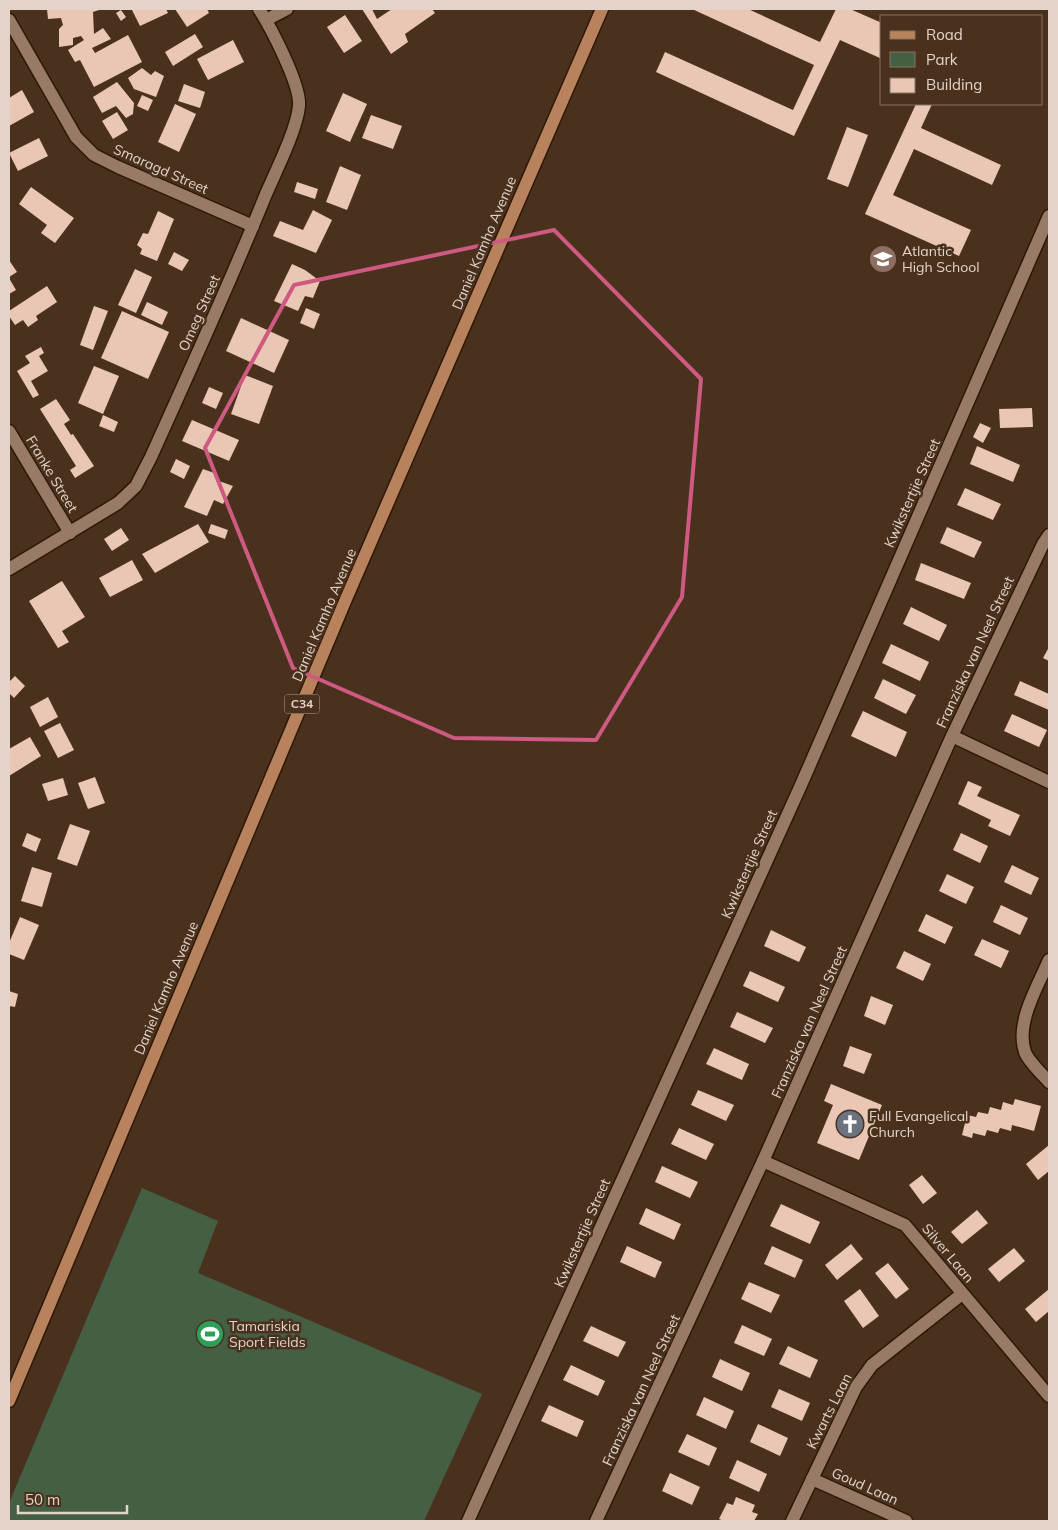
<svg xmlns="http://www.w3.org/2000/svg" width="1058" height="1530" viewBox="0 0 1058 1530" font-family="Mulish,sans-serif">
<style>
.green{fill:#455f45}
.building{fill:#eac7b4}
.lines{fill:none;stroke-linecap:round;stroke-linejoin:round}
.minor-casing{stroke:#2f1806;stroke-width:15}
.primary-casing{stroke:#2f1806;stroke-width:15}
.minor{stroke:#987b67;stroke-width:12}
.primary{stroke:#b8835c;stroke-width:12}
.marked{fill:none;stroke:#ce5981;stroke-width:4;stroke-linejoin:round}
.labels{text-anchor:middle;stroke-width:5;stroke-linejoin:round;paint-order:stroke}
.shield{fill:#4a311e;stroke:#b5a295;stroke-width:1}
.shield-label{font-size:12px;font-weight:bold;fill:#e3d3c8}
.street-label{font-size:14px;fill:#e3d3c8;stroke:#4a311e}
.poi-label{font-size:14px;fill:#e3d3c8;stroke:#4a311e;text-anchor:start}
</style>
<rect width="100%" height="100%" fill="#4a311e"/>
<path class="green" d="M142 1188 218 1221 198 1273 482 1394 424 1521H9V1503Z"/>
<g class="building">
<path d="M47 9H102L93 12 94 34 103 28 111 39 92 48 95 53 128 35 142 62 94 87 80 60 75 62 68 50 84 40 81 36 73 38V45L59 47V29L63 25 61 18 48 19Z"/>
<path d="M135 9H166L168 13 140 26 132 10Z"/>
<path d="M175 9H207L209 13 187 27Z"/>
<path d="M362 9H372L377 19 392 9H432L435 13 405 34 408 42 391 54Z"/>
<path d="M692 9H748L820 42 836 9H850L882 23V59L840 40 794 136 656 72 665 52 793 110 814 65Z"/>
<path d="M121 10 126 17 121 21 116 13Z"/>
<path d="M345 15 362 41 344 53 327 27Z"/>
<path d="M195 34 203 47 173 66 165 52Z"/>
<path d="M233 40 244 62 208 80 197 59Z"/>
<path d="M142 68 151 75 155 71 164 76 156 97 134 89 128 78Z"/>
<path d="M117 82 134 103 133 114 126 118 116 106 102 113 93 97Z"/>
<path d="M184 84 205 92 200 108 178 101Z"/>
<path d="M22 90 34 112 9 126V98Z"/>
<path d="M343 93 367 104 350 142 326 131Z"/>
<path d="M142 95 153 100 148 111 137 106Z"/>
<path d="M175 104 196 114 179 152 158 142Z"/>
<path d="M916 104H932L921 128 1001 165 992 185 914 149 893 195 971 230 959 256 865 214Z"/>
<path d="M117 112 128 130 113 139 102 121Z"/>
<path d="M371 115 402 126 393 149 362 138Z"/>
<path d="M847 127 868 135 848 187 827 179Z"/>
<path d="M39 138 48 156 18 171 9 153Z"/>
<path d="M340 166 361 175 347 210 326 202Z"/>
<path d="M297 182 318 189 315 199 294 192Z"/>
<path d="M31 187 74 218 55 243 41 233 47 225 19 204Z"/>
<path d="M313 210 332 220 316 253 273 236 280 221 303 230Z"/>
<path d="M158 211 174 219 157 261 140 254 142 249 137 245 143 233 148 234Z"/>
<path d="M174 252 189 260 182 271 168 264Z"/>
<path d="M9 260 17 272 9 277Z"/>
<path d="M292 264 305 270 320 281 313 298 305 296 298 311 274 301Z"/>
<path d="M135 269 152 277 136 313 118 305Z"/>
<path d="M9 278 16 290 9 294Z"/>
<path d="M47 286 57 302 36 316 38 320 28 327 23 320 15 325 9 316V311Z"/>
<path d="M147 302 168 312 162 325 141 315Z"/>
<path d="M94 306 108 311 93 350 80 345Z"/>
<path d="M306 308 320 314 314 329 300 323Z"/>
<path d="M122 311 169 332 148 379 101 358Z"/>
<path d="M241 318 289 340 274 373 226 351Z"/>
<path d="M41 347 44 353 39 356 48 371 31 381 39 395 33 398 17 371 30 363 25 356Z"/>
<path d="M94 366 119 376 103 414 78 403Z"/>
<path d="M245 375 273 386 259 424 231 414Z"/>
<path d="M209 387 223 393 216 409 202 403Z"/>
<path d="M56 399 70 420 64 424 71 435 73 434 94 466 75 478 70 470 76 466 40 409Z"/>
<path d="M1032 408 1033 427 1000 428 999 409Z"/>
<path d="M103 415 118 422 114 432 99 426Z"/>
<path d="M192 420 239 440 229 461 182 441Z"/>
<path d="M980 423 991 428 983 443 973 437Z"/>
<path d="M977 446 1020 465 1013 482 970 464Z"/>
<path d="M176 459 190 466 184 479 170 472Z"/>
<path d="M203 469 217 474 216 480 233 486 223 504 214 500 207 516 184 507Z"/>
<path d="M965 488 1001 504 993 520 957 505Z"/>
<path d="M198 524 209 542 155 573 142 554Z"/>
<path d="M211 524 228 530 225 539 208 533Z"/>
<path d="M947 527 982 542 974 558 940 543Z"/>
<path d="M121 528 129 540 112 551 104 539Z"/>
<path d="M132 560 143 580 110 597 99 578Z"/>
<path d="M921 563 971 583 964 599 915 580Z"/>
<path d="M62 581 85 617 62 631 69 642 58 648 29 601Z"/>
<path d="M911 607 947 625 939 641 903 624Z"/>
<path d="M891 644 929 662 920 681 882 663Z"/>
<path d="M1049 647V661L1043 658Z"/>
<path d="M15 676 25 686 14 698 9 693V682Z"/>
<path d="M883 679 916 695 906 714 874 698Z"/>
<path d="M1020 681 1049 694V710L1014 695Z"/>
<path d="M48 697 58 717 40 727 30 707Z"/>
<path d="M863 711 907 732 896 757 851 736Z"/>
<path d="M1012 714 1047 730 1039 747 1004 731Z"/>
<path d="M60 723 74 750 58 758 44 731Z"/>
<path d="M30 737 41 756 9 776V749Z"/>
<path d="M95 777 105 803 88 809 78 783Z"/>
<path d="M63 778 68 795 48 801 42 784Z"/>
<path d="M968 781 982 787 977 796 1020 815 1010 836 988 826 991 820 958 804Z"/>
<path d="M70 824 90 831 77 866 57 859Z"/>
<path d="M27 833 41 839 36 852 22 846Z"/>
<path d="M961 833 988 846 980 863 953 850Z"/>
<path d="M1012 865 1039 878 1031 895 1004 882Z"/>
<path d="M32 867 52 873 42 907 21 901Z"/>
<path d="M947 874 974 887 966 904 939 891Z"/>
<path d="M1001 905 1028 918 1020 935 993 922Z"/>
<path d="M926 914 953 927 945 944 918 931Z"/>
<path d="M20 917 39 925 24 960 9 954V943Z"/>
<path d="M771 930 806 947 799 962 764 946Z"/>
<path d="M982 939 1009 951 1001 968 974 955Z"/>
<path d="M904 951 931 964 923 981 896 968Z"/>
<path d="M750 971 785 987 778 1002 743 986Z"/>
<path d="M9 991 18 994 15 1007 9 1006Z"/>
<path d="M871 996 893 1005 885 1025 864 1016Z"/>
<path d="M737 1012 773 1028 765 1043 730 1027Z"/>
<path d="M850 1046 872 1054 864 1074 843 1066Z"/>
<path d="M714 1048 749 1064 742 1080 706 1064Z"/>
<path d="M831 1084 882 1105 859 1160 817 1143 833 1105 824 1101Z"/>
<path d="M698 1090 734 1105 726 1121 691 1105Z"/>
<path d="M1015 1099 1041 1106 1034 1131 1012 1125 1011 1131 1000 1128 998 1133 987 1130 985 1136 973 1133 972 1138 962 1135 967 1115 976 1117 978 1112 988 1114 990 1107 1001 1110 1003 1102 1013 1105Z"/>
<path d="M679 1128 714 1144 706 1160 671 1144Z"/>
<path d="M1049 1145V1171L1038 1180 1026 1164Z"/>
<path d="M662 1166 698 1182 690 1198 655 1182Z"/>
<path d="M922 1175 937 1193 923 1204 909 1185Z"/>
<path d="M781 1204 820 1222 810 1244 770 1226Z"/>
<path d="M646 1208 681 1224 674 1240 639 1224Z"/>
<path d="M977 1210 988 1223 962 1244 951 1232Z"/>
<path d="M851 1244 863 1259 837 1280 825 1265Z"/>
<path d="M627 1246 662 1262 655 1278 620 1262Z"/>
<path d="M772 1246 803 1260 795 1278 764 1264Z"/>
<path d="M1014 1248 1025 1261 999 1282 988 1269Z"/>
<path d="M888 1263 909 1289 896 1299 875 1273Z"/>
<path d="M749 1282 780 1295 771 1313 741 1299Z"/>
<path d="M860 1289 879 1316 863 1328 844 1301Z"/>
<path d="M1049 1289V1311L1036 1322 1025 1309Z"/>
<path d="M742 1325 772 1339 764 1356 734 1343Z"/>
<path d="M591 1326 626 1342 618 1357 583 1341Z"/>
<path d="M788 1346 818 1360 810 1378 779 1364Z"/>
<path d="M720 1359 750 1373 742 1391 712 1377Z"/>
<path d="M571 1365 605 1381 598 1396 563 1380Z"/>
<path d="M779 1389 810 1403 802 1421 771 1407Z"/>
<path d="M704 1397 734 1411 726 1429 696 1415Z"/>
<path d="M549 1405 584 1421 577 1437 541 1421Z"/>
<path d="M758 1424 788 1438 780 1456 750 1442Z"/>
<path d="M687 1434 717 1448 709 1466 678 1452Z"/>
<path d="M737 1460 767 1474 759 1492 729 1478Z"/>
<path d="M670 1473 700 1487 692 1505 662 1491Z"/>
<path d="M736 1497 755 1505 752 1512 758 1514 754 1521H724L719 1519 727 1503 733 1505Z"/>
</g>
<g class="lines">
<defs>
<g id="minor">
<path d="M9 20 76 137 94 155 118 167 253 226"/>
<path d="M266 20 287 9"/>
<path d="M9 431 70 533"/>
<path d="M9 569 118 503 136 486 151 457C190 370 230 283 266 194 276 171 297 129 299 106 301 85 271 28 259 9"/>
<path d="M952 736 1049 782"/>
<path d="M1049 960C1038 986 1015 1023 1025 1052 1028 1061 1043 1075 1049 1082"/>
<path d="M763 1161 905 1225 1049 1396"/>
<path d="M812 1479 906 1521"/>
<path d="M468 1521 801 785 1049 216"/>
<path d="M596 1521 763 1161 952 736 1043 544 1049 535"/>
<path d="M792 1521 856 1387 872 1365 962 1294"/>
</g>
<path id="primary" d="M9 1401 346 599 602 9"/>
</defs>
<use href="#minor" class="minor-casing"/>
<use href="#primary" class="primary-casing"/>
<use href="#minor" class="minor"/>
<use href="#primary" class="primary"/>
</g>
<path class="marked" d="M554 230 701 379 682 597 596 740 454 738 293 668 205 448 294 285Z"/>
<defs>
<symbol id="school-disc" viewBox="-11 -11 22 22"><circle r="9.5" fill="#8d6e63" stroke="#4a311e"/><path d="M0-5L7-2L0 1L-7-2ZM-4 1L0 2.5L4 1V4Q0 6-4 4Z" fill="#fff"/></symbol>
<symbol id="church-disc" viewBox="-11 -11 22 22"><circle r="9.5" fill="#6b7280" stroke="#4a311e"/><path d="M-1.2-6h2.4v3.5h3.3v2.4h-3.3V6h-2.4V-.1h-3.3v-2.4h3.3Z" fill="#fff"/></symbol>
<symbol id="stadium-disc" viewBox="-11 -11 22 22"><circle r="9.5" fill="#2e9e5b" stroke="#4a311e"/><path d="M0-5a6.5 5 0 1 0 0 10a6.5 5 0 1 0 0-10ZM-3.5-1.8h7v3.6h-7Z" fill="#fff"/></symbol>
</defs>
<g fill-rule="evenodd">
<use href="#school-disc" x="867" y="243" width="32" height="32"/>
<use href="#church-disc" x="834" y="1108" width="32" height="32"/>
<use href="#stadium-disc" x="194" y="1318" width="32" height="32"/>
</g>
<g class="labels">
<rect class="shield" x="284.5" y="694.5" width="35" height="19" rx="4"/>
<g class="shield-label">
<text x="302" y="708">C34</text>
</g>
<g class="street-label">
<text transform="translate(161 169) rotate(24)" y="5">Smaragd Street</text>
<text transform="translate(484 243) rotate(-67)" y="5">Daniel Kamho Avenue</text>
<text transform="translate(199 313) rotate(-66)" y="5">Omeg Street</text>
<text transform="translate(52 474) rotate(59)" y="5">Franke Street</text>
<text transform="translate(912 493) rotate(-66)" y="5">Kwikstertjie Street</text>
<text transform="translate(324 615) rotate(-67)" y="5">Daniel Kamho Avenue</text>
<text transform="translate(975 652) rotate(-65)" y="5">Franziska van Neel Street</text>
<text transform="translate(749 864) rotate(-66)" y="5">Kwikstertjie Street</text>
<text transform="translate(166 988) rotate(-67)" y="5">Daniel Kamho Avenue</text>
<text transform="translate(809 1022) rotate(-66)" y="5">Franziska van Neel Street</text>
<text transform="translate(582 1233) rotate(-66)" y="5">Kwikstertjie Street</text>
<text transform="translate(948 1253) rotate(50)" y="5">Silver Laan</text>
<text transform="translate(641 1390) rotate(-65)" y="5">Franziska van Neel Street</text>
<text transform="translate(829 1411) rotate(-63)" y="5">Kwarts Laan</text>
<text transform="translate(865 1486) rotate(24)" y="5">Goud Laan</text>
</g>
<g class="poi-label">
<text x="902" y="256">Atlantic<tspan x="902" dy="16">High School</tspan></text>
<text x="869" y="1121">Full Evangelical<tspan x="869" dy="16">Church</tspan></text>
<text x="229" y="1331">Tamariskia<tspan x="229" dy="16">Sport Fields</tspan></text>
</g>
</g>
<rect width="1058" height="1530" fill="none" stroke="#e3d3c8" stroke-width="20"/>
<rect x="880" y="15" width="162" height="90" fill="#4a311e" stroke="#877262"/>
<rect x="890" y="31" width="25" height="8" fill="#b8835c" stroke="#877262"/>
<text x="926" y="40" font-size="15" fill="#e3d3c8">Road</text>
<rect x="890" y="52" width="25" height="15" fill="#455f45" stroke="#877262"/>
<text x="926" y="65" font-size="15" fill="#e3d3c8">Park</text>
<rect x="890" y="78" width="25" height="15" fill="#eac7b4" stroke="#877262"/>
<text x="926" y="90" font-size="15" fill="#e3d3c8">Building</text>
<path d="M18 1505v8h109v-8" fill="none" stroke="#e3d3c8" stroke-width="2.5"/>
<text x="25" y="1505" font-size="15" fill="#e3d3c8" stroke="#4a311e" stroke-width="4" paint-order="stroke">50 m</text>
</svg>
